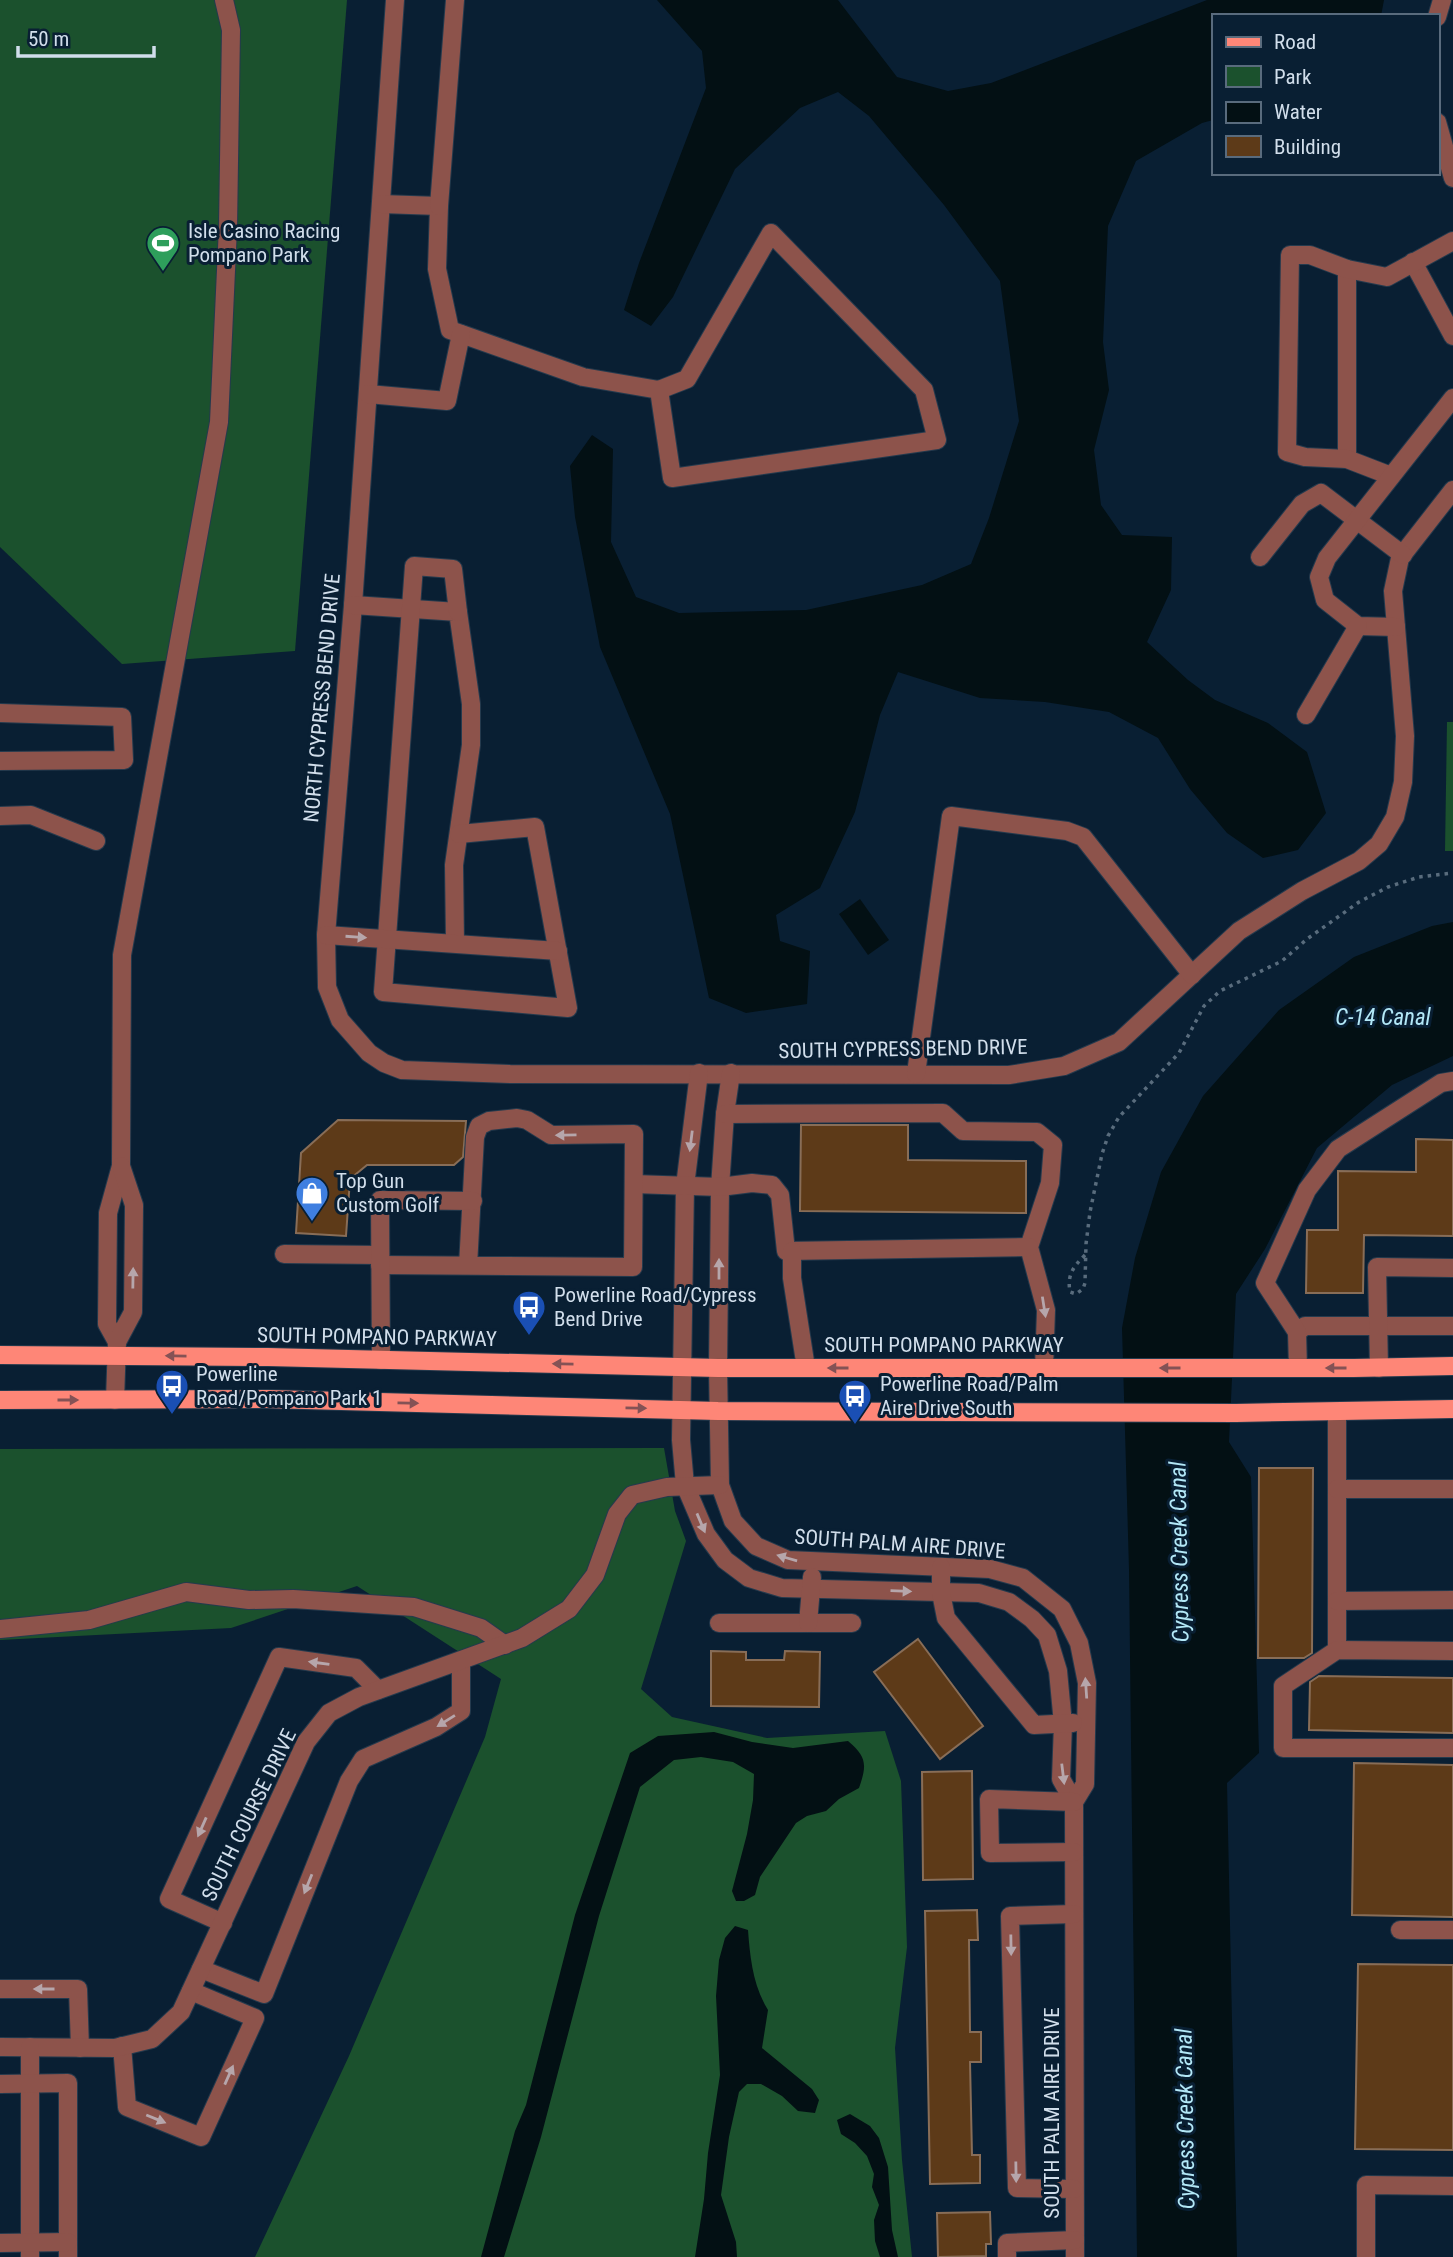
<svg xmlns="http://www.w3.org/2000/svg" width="1453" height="2257" viewBox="0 0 1453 2257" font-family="'Roboto Condensed',sans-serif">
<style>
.green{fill:#1b512d}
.water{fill:#031014}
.building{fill:#5d3a18;stroke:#886d57;stroke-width:2}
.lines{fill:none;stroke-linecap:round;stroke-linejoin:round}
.minor-casing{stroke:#253a4d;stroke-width:20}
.major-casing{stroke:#253a4d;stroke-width:20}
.path{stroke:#596c7d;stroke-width:3.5;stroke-dasharray:3.5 5;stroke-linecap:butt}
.minor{stroke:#8d534b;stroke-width:18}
.major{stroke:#fe8677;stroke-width:18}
.oneway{fill:#b6a6ab}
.oneway2{fill:#845255}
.labels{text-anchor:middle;stroke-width:6;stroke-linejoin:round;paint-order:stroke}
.poi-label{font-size:21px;fill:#d1deeb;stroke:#091f33;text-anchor:start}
.street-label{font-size:21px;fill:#d1deeb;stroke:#091f33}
.water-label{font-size:23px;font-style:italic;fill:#b3e8f7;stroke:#091f33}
</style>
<rect width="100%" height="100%" fill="#091f33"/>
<g class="green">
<path d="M0 0H347L295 651 122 664 0 547Z"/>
<path d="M1447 722H1453V851H1445Z"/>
<path d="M664 1448 675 1511 686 1541 641 1689 672 1717 767 1738 885 1731 901 1781 907 1947 895 2048 902 2160 912 2257H255L349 2056 485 1737 501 1679 357 1586 231 1628 0 1640V1449Z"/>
</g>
<g class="water">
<path d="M657 0H838L897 77 948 91 991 83 1207 0H1384L1381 16H1213V120L1202 123 1136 161 1108 226 1103 342 1109 390 1094 450 1101 505 1122 535 1172 537 1171 590 1147 642 1188 680 1215 700 1268 723 1307 752 1326 813 1298 850 1263 858 1227 833 1190 789 1158 738 1109 712 1045 702 980 698 898 672 880 715 855 812 820 888 776 915 780 941 810 951 807 1004 746 1013 709 998 670 814 600 647 575 517 570 466 592 435 613 449 611 542 636 597 679 613 806 610 922 585 971 564 989 518 1019 421 1000 281 944 205 869 116 838 92 800 108 735 169 673 297 651 326 624 310 639 263 706 88 702 51Z"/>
<path d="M860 899 889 940 868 955 839 914Z"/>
<path d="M1453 922V1056L1392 1085 1317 1148 1265 1249 1236 1294 1229 1442 1251 1477 1259 1753 1227 1783 1237 2257H1137L1129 1569 1122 1328 1135 1258 1161 1172 1203 1096 1279 1010 1354 957 1432 926Z"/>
<path d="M714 1732 752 1742 793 1748 848 1741C867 1757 867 1765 859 1788L839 1799 826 1811 807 1816 796 1823 760 1877 755 1895 744 1901H736L732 1891 747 1834 753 1800 754 1774 733 1762 701 1757 674 1760 640 1787 599 1916 541 2137 504 2257H481L515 2131 526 2105 575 1915 630 1753 658 1736Z"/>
<path d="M735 1926 748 1930C750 1957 753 1986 768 2010L762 2048 812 2089 819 2100 815 2113 798 2111 782 2096 761 2084H747L739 2092 729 2137 721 2195 736 2242 737 2257H695L704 2199 708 2153 720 2075 716 1996 719 1960 725 1938Z"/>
<path d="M850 2114 870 2126 879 2138 888 2167 892 2230 898 2257H880L875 2241 874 2220 879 2205 872 2187 874 2174 867 2156 855 2143 841 2134 837 2120Z"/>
</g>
<g class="building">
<path d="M338 1120 466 1121 463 1157 454 1165H367L350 1179 346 1236 296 1233 301 1153Z"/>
<path d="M801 1125H908V1160L1026 1161V1213L800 1211Z"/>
<path d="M1416 1139 1453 1140V1236L1364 1235 1363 1293H1306L1307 1230H1338V1171L1416 1172Z"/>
<path d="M1259 1468H1313L1312 1653 1304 1658H1258Z"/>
<path d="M918 1639 983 1726 940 1759 874 1672Z"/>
<path d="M711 1651 746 1652V1660H784L785 1651 820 1652 819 1707 711 1706Z"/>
<path d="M1319 1676 1453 1678V1733L1309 1730 1310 1682Z"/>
<path d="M1354 1763 1453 1765V1917L1352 1915Z"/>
<path d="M972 1771 973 1879 923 1880 922 1772Z"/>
<path d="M977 1910 978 1940H969L970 2032H981V2062H970L972 2155H980V2183L930 2184 925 1911Z"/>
<path d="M1358 1964 1453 1965V2150L1355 2149Z"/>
<path d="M990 2212 991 2244H986V2256L938 2257 937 2213Z"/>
</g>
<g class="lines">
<defs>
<g id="minor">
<path d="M395 0 353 605 326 935 327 987 340 1020 369 1053 384 1063 402 1070 510 1074 1009 1075 1064 1066 1119 1042 1239 931 1302 891 1359 861 1379 844 1395 817 1403 782 1405 736 1393 591 1400 558 1453 490"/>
<path d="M1437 17 1442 0"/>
<path d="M1437 122 1453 178"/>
<path d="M381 204 439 206 437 269 450 330 583 377 659 390 687 379 771 233 924 390 937 440 672 478 659 390"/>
<path d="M439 206 455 0"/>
<path d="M1413 262 1453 336"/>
<path d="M368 394 447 401 461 334"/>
<path d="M1347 459V269"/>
<path d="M1391 476 1347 459 1305 457 1287 452 1290 255H1310L1347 269 1387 277 1453 241"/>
<path d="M1260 557 1302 504 1321 493 1403 555"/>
<path d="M353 605 458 612 471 704V745L454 865 455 943"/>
<path d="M458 612 453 569 414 566 383 992 568 1008 535 827 459 834"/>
<path d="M1396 627 1358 626 1325 600 1319 577 1327 558 1453 398"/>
<path d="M0 713 122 717 124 760 0 761"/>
<path d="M1306 715 1358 626"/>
<path d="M0 816 31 815 96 841"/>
<path d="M326 935 558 951"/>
<path d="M699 1073 685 1186 681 1440 685 1485 706 1534 725 1560 749 1578 782 1588 979 1593 1009 1602 1032 1619 1047 1635 1058 1671 1063 1724 1061 1779 1074 1802 1075 2257"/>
<path d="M731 1073 725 1114 720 1187 718 1368 720 1485 733 1521 756 1546 788 1560 990 1569 1023 1578 1062 1609 1079 1643 1087 1683 1085 1784 1074 1802"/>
<path d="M916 1074 951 816 1067 831 1083 837 1192 975"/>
<path d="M725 1114 943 1113 963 1131 1037 1132 1053 1145 1050 1183 1029 1247 1046 1310 1044 1368"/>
<path d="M634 1184 720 1187 752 1183 772 1185 780 1195 786 1251 1029 1247"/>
<path d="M792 1251V1278L806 1368"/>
<path d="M284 1254 380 1255"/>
<path d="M380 1265 633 1267 634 1134 551 1135 527 1120 517 1118 489 1121 479 1126 475 1137 468 1266"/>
<path d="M1297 1332 1305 1326H1453"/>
<path d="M117 1342 107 1324 108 1213 121 1166 122 955 219 422 228 227 231 30 224 0"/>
<path d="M381 1360 380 1200 473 1201"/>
<path d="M1298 1368 1297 1332 1265 1283 1307 1190 1338 1149 1441 1083 1453 1081"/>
<path d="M1379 1368 1377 1267 1453 1268"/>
<path d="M115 1400 117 1342 133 1312 134 1205 121 1166"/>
<path d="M1337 1412V1650"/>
<path d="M1337 1489H1453"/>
<path d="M941 1567V1593L946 1618 1034 1725 1073 1723"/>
<path d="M1337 1601 1453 1600"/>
<path d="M719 1623H852"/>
<path d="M808 1623 812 1577"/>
<path d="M0 1629 89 1620 186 1592 249 1600 293 1599 414 1607 481 1628 505 1645"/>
<path d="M1453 1651 1337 1650 1283 1686V1748H1453"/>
<path d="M1074 1802 989 1799 990 1853 1074 1852"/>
<path d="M1074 1914 1010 1916 1017 2188 1074 2189"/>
<path d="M223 1923 169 1899 279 1657 356 1668 378 1690"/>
<path d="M1400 1930H1453"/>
<path d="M201 1969 264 1994 349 1781 363 1759 436 1727 461 1711V1661"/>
<path d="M0 1989H78L80 2048"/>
<path d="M122 2046 127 2107 201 2137 255 2018 191 1991"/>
<path d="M0 2047 115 2048 152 2039 181 2012 306 1742 329 1713 359 1697 522 1638 569 1609 595 1575 617 1514 632 1495 667 1487 720 1485"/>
<path d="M30 2047V2257"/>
<path d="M0 2084 68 2083V2257"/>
<path d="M0 2243 68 2242"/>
<path d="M1007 2257V2243L1075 2240"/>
<path d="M1366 2257V2185L1453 2186"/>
</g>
<g id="major">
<path d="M0 1355 268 1357 718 1368H1354L1453 1366"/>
<path d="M0 1400 267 1399 718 1411 1236 1413 1453 1409"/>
</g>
</defs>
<use href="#minor" class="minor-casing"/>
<use href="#major" class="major-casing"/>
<path class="path" d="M1085 1255C1073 1267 1067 1275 1070 1292L1076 1294 1083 1289 1085 1283 1086 1244 1090 1212 1102 1154 1108 1136 1119 1117 1179 1053 1204 1006 1220 991 1282 961 1307 939 1359 902 1388 887 1419 877 1453 873"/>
<use href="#minor" class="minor"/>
<use href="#major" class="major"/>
</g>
<defs><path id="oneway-solid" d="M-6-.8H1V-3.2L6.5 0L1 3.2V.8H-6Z" transform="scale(1.75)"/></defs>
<g class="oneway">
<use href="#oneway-solid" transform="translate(356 937) rotate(4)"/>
<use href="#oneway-solid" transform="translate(566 1135) rotate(179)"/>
<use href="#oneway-solid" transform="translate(691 1141) rotate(97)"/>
<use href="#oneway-solid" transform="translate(719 1269) rotate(-90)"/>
<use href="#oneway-solid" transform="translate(133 1278) rotate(-89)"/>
<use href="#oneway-solid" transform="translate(1044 1307) rotate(81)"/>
<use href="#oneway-solid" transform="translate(701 1523) rotate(67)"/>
<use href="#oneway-solid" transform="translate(787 1558) rotate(-164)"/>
<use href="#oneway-solid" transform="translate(901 1591) rotate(2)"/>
<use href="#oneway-solid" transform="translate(319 1663) rotate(-172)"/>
<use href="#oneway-solid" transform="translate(1086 1688) rotate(-94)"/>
<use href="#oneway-solid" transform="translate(446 1721) rotate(148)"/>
<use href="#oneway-solid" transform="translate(1063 1774) rotate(83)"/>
<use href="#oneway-solid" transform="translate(202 1827) rotate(114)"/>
<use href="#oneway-solid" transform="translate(308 1884) rotate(112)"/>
<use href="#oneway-solid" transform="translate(1011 1945) rotate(89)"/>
<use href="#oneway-solid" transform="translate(44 1989) rotate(180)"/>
<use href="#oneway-solid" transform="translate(229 2075) rotate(-66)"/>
<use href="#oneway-solid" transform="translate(156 2119) rotate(22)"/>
<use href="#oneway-solid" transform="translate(1016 2172) rotate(89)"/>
</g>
<g class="oneway2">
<use href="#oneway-solid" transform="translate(176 1356) rotate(-179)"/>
<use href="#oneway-solid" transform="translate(563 1364) rotate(-179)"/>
<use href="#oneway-solid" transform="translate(838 1368) rotate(-180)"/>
<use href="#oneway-solid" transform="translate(1170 1368) rotate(180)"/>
<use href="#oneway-solid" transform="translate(1336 1368) rotate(-180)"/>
<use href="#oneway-solid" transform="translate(68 1400)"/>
<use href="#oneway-solid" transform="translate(408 1403) rotate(1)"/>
<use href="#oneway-solid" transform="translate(636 1408) rotate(1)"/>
</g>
<defs>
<symbol id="stadium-pin" viewBox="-11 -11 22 30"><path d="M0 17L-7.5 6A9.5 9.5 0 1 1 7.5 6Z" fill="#2e9e5b" stroke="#091f33"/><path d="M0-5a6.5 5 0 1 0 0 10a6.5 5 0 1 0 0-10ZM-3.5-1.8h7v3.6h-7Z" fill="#fff"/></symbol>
<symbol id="shop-pin" viewBox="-11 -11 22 30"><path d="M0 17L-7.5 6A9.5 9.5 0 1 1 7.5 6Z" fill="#3f7fe0" stroke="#091f33"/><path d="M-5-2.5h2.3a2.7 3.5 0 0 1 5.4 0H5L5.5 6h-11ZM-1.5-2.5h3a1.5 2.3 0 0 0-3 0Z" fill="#fff"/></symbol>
<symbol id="bus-pin" viewBox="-11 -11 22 30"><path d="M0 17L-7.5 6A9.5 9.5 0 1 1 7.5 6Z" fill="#1a4fb4" stroke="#091f33"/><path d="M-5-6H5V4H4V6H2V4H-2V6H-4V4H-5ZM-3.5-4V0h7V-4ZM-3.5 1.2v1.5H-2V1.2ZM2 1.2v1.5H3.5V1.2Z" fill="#fff"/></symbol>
</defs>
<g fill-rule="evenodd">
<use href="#stadium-pin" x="144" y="224" width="38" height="52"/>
<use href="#shop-pin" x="293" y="1174" width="38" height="52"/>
<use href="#bus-pin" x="510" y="1288" width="38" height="52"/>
<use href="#bus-pin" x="153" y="1367" width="38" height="52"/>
<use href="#bus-pin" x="836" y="1377" width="38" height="52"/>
</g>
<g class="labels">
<g class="poi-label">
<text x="188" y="238">Isle Casino Racing<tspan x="188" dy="24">Pompano Park</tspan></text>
<text x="336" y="1188">Top Gun<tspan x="336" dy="24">Custom Golf</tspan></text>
<text x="554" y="1302">Powerline Road/Cypress<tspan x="554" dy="24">Bend Drive</tspan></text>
<text x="196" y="1381">Powerline<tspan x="196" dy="24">Road/Pompano Park 1</tspan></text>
<text x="880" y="1391">Powerline Road/Palm<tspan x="880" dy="24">Aire Drive South</tspan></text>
</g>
<g class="street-label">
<text transform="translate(322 698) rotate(-85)" y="7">NORTH CYPRESS BEND DRIVE</text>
<text transform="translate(903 1049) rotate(-1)" y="7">SOUTH CYPRESS BEND DRIVE</text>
<text transform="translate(377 1337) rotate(1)" y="7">SOUTH POMPANO PARKWAY</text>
<text x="944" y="1352">SOUTH POMPANO PARKWAY</text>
<text transform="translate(900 1544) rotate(4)" y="7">SOUTH PALM AIRE DRIVE</text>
<text transform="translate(249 1815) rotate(-64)" y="7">SOUTH COURSE DRIVE</text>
<text transform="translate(1052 2113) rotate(-90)" y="7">SOUTH PALM AIRE DRIVE</text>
</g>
<g class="water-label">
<text x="1383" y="1025">C-14 Canal</text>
<text transform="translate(1179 1552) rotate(-91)" y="8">Cypress Creek Canal</text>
<text transform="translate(1185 2119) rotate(-91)" y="8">Cypress Creek Canal</text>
</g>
</g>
<rect x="1212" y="14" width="228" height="161" fill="#091f33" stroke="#596b7d" stroke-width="2"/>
<rect x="1226" y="37" width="35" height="10" fill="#fe8677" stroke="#596b7d" stroke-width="2"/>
<text x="1274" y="49" font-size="21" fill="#d1deeb">Road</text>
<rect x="1226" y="66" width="35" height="21" fill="#1b512d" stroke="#596b7d" stroke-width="2"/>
<text x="1274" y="84" font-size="21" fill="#d1deeb">Park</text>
<rect x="1226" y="102" width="35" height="21" fill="#031014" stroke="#596b7d" stroke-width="2"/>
<text x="1274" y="119" font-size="21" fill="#d1deeb">Water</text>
<rect x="1226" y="136" width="35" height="21" fill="#5d3a18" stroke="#596b7d" stroke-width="2"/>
<text x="1274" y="154" font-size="21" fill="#d1deeb">Building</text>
<path d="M18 46v10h136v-10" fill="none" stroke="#d1deeb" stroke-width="3.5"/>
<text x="28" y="46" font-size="21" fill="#d1deeb" stroke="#091f33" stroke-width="5" paint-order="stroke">50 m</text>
</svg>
